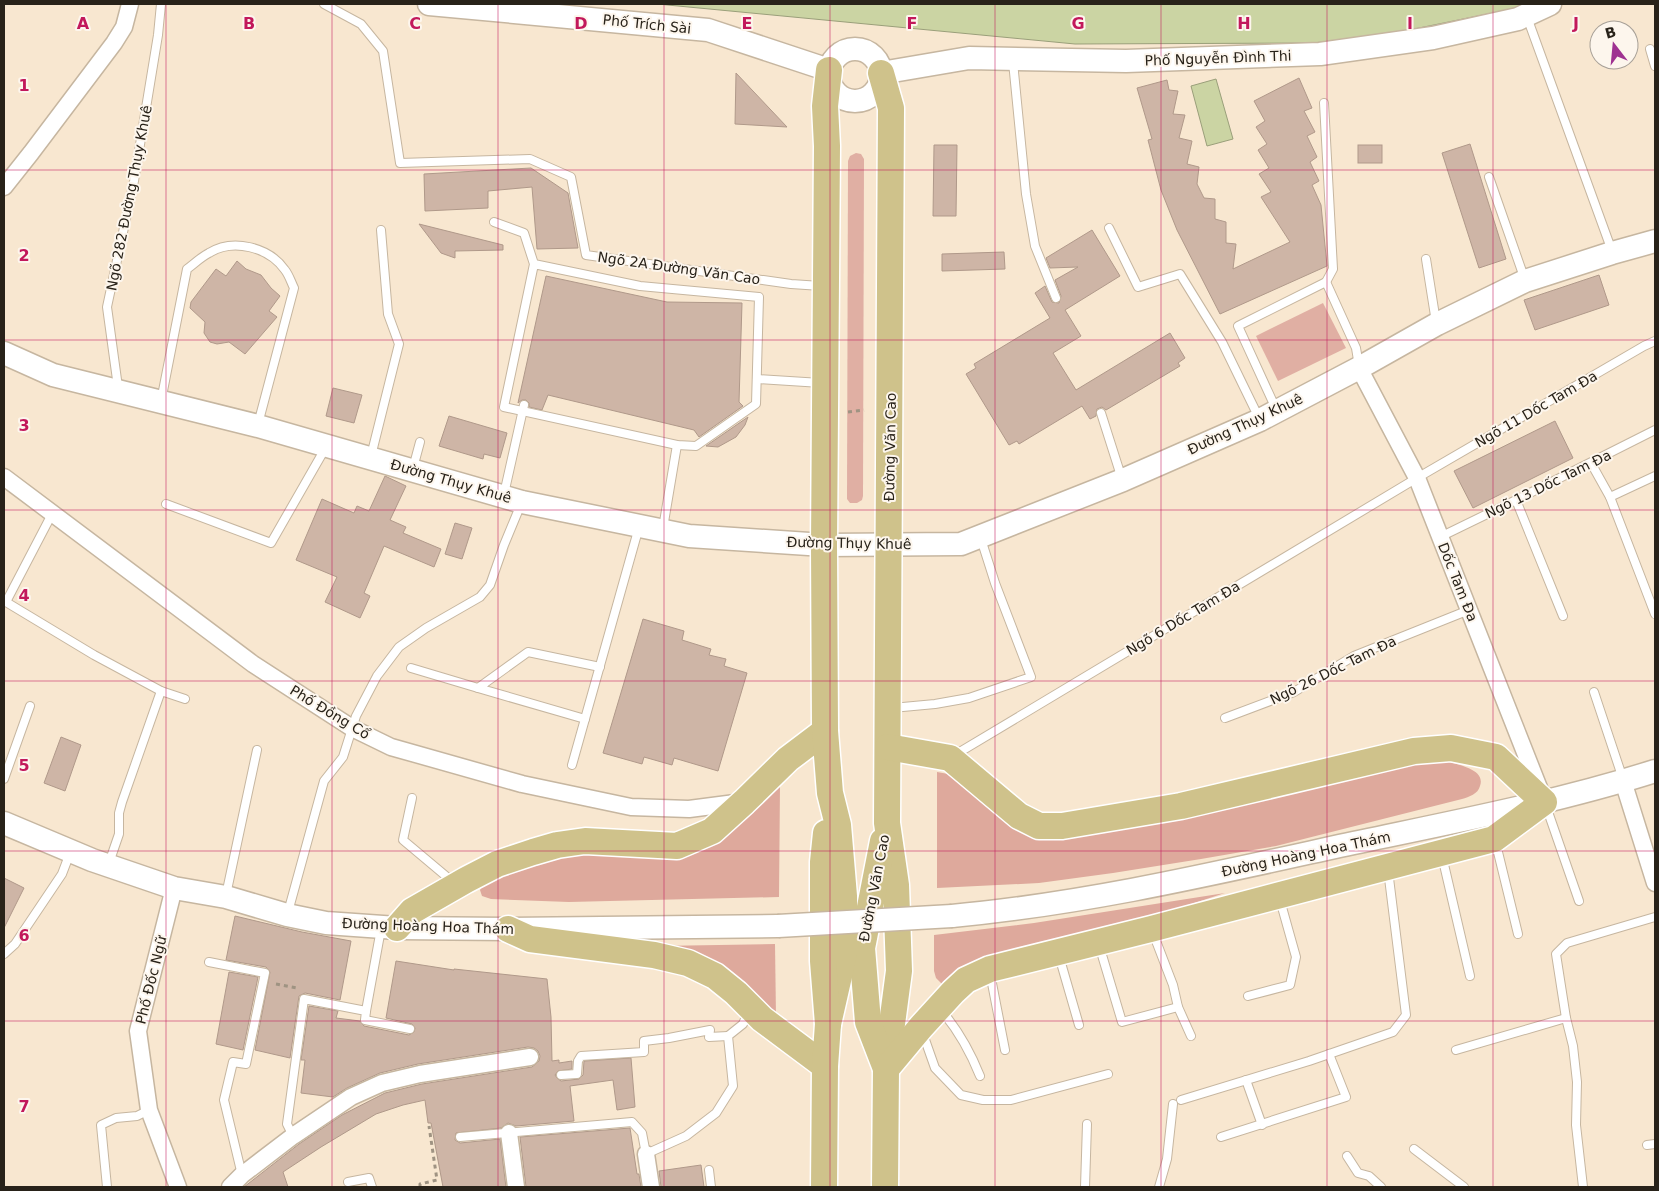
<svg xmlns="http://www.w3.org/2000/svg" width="1659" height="1191" viewBox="0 0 1659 1191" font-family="'DejaVu Sans',sans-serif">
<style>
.green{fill:#e0afa3}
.forest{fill:#dea99c}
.water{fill:#cbd4a3;stroke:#9a9f7a}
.building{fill:#ceb5a6;stroke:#b0998a}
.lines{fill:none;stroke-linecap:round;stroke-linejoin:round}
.lane-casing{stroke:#c6b6a0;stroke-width:10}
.street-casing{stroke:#c6b6a0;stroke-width:19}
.secondary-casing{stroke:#c6b6a0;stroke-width:25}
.primary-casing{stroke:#fff;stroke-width:29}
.path{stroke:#9f9382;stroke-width:3;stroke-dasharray:4 4;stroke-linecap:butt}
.lane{stroke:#fff;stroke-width:8}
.street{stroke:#fff;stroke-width:16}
.secondary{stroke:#fff;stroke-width:22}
.primary{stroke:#cfc28b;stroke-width:26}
.secondary-bridge-casing{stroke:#c6b6a0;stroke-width:25;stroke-linecap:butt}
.secondary-bridge{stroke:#fff;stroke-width:22}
.grid{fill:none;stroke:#c2185b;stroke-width:1;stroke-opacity:0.55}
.labels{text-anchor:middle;stroke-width:4;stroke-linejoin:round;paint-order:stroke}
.street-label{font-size:14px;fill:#282219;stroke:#fdf6ed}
.grid-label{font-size:16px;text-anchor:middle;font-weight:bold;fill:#c2185b;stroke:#fdf6ed;stroke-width:4;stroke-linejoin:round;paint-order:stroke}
</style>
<rect width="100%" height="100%" fill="#f8e7d0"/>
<g class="green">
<path d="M856 153 861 154 864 159 863 496 862 500 857 503H850L847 499 848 161 850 156Z"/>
<path d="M1323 303 1346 348 1278 381 1256 336Z"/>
</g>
<g class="forest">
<path d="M1446 761C1458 765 1486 769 1480 786 1478 794 1469 797 1462 799L1276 846 1201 859 1113 873 1039 883 937 888V772L954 775 1008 823 1395 765Z"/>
<path d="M780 785 779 897 569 902 491 899 482 896 480 890 484 883 493 877 567 851 652 854Z"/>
<path d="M1225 893 1182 907 976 961 960 968 942 984 936 978 934 971V935L1034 923Z"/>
<path d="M775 944 776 1017 658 946Z"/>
</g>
<g class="water">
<path d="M657 4H1524L1512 9 1375 37 1312 43 1075 44Z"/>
<path d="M1216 79 1233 139 1207 146 1191 86Z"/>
</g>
<g class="building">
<path d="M736 73 787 127 735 124Z"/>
<path d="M1299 78 1312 108 1304 111 1315 132 1307 136 1317 157 1310 162 1319 181 1312 185 1321 205 1327 266 1220 314 1177 230 1161 190 1148 140 1152 139 1137 88 1167 80 1169 90 1178 91 1173 114 1185 115 1179 138 1192 141 1187 164 1199 167 1197 184 1204 198 1215 199V219L1226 222V243L1236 244 1233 269 1290 242 1261 197 1271 192 1259 174 1269 168 1258 150 1267 144 1256 127 1265 121 1254 101Z"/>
<path d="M1470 144 1506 259 1479 268 1442 153Z"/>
<path d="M934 145H957L956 216H933Z"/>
<rect x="1358" y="145" width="24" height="18"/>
<path d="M531 168 568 193 578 248 537 249 532 187 488 191V208L425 211 424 174Z"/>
<path d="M419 224 503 245V250L455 251V258L441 253Z"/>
<path d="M1092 230 1120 276 1065 310 1081 336 1053 353 1076 390 1170 333 1185 358 1178 363 1180 366 1106 410 1102 407 1097 409 1096 416 1090 419 1082 406 1019 444 1017 441 1009 445 966 374 976 368 974 364 1050 318 1035 293 1045 286 1052 302 1059 303 1061 296 1055 280 1078 267 1050 268 1046 258Z"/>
<path d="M1004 252 1005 269 942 271V254Z"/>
<path d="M237 261 246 269 261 275 271 288 280 296 269 311 277 317 245 354 229 342 217 344 210 342 204 333 205 322 190 308 191 302 216 269 226 276Z"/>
<path d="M1599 275 1609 305 1535 330 1524 300Z"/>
<path d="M546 276 667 302 742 303 739 402 743 406 699 437 694 430 548 395 542 410 529 407V403L526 400H522L518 403Z"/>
<path d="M333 388 362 395 354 423 326 416Z"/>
<path d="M449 416 507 433 500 458 484 454 483 459 439 446Z"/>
<path d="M748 417 745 425 736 437 718 447 706 446Z"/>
<path d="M1555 421 1573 458 1473 508 1454 471Z"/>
<path d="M385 476 406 486 390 520 406 527 403 533 441 549 434 567 384 546 364 593 370 596 360 618 325 602 337 577 296 560 322 499 354 513 357 506 369 511Z"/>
<path d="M455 523 472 528 462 559 445 554Z"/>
<path d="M643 619 684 631 682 640 711 649 709 655 726 659 724 666 747 673 718 771 674 758 672 765 644 757 642 764 603 753Z"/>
<path d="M61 737 81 745 65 791 44 783Z"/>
<path d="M4 878 24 888 4 928Z"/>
<path d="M235 916 302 932 351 941 340 1000 305 993 299 996 290 1058 255 1050 270 972 266 967 226 960Z"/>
<path d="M396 961 454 970V969L547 979 551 1017 552 1061 559 1060V1063L572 1061V1069L558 1071 555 1075 557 1078 561 1081 579 1079 583 1075 584 1061 631 1058 635 1107 617 1110 613 1080 570 1086 574 1121 516 1126 508 1123 501 1128 456 1133 455 1140 460 1143 500 1139 506 1187H443L431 1123H428L425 1100 403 1105 376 1114 321 1147 283 1172 288 1187H244L299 1144 342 1115 385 1093 422 1084 532 1067 539 1061 540 1056 538 1051 534 1048 528 1047 418 1064 380 1073 347 1088 333 1097 301 1093 305 1060H301L309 1006 338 1011 336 1018 360 1021 364 1026 409 1035 414 1032 415 1028 412 1024 386 1018Z"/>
<path d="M229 972 258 977 243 1050 216 1044Z"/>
<path d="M630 1128 637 1174H639L641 1187H526L520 1137Z"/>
<path d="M701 1165 704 1187H661L659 1171Z"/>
</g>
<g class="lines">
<defs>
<g id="lane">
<path d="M324 4 361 24 383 51 400 163 530 159 571 177 586 255 791 284 821 286"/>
<path d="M1527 17 1612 251"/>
<path d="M1650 49 1655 66"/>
<path d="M1013 62 1026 194 1035 246 1056 298"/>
<path d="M1324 103 1333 269 1326 282"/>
<path d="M1489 177 1525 280"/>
<path d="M494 222 524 233 534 264 504 407 677 445 696 446 756 404 759 297 640 286 534 264"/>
<path d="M1109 228 1138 287 1180 274 1222 342 1259 418"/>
<path d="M1426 259 1436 322"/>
<path d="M757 379 821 383"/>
<path d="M118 387 107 307 134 181 158 35 161 4"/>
<path d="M161 401 187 269C194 264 201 257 209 253 233 238 269 247 285 270 289 275 291 282 294 288L258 424"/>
<path d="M1276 409 1238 326 1326 282 1356 348 1359 366"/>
<path d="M1101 413 1122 479"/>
<path d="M371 456 399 344 388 314 381 230"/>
<path d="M1591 463 1610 497 1655 614"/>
<path d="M413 468 420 442"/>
<path d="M504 494 524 405"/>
<path d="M1610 497 1655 476"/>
<path d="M1516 500 1563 616"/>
<path d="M166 504 271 543 326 447"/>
<path d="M53 512 6 602 94 655 161 691 185 699"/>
<path d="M663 528 677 445"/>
<path d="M1440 537 1516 500 1655 430"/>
<path d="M411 668 478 688"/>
<path d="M1594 692 1623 779"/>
<path d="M892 708 935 704 969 698 1031 677 995 583 981 539"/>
<path d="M1225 718 1294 692 1354 656 1469 610"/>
<path d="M585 719 478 688 528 652 600 667"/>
<path d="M953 756 1417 478 1644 346 1655 341"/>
<path d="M572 765 639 527"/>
<path d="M4 779 30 706"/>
<path d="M412 798 403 840 453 882"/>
<path d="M1546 806 1579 901"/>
<path d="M1496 844 1518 934"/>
<path d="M1442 856 1470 976"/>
<path d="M109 863 119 834V813L122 802 161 691"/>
<path d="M226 895 257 750"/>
<path d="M288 912 324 781 343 757 356 716 377 676 399 647 426 628 480 597 490 585 504 545 521 504"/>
<path d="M1153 933 1173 985 1178 1007 1191 1036"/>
<path d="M1099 945 1122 1022 1178 1007"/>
<path d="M4 954 15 944 62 874 70 853"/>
<path d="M1059 956 1079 1025"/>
<path d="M209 962 265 973 246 1064 233 1062 224 1100 242 1175"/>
<path d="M990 973 1005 1050"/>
<path d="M1248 996 1290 985 1296 957 1280 900"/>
<path d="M941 1010C959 1031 970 1051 980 1076"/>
<path d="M366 1011 381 929"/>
<path d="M923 1034 935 1068 961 1095 983 1100H1011L1108 1074"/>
<path d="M1456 1050 1566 1018"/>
<path d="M561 1075 577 1074 578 1061 581 1056 644 1052V1041L669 1038 710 1030 709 1037 728 1036"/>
<path d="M1246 1080 1262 1125"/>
<path d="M1181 1100 1309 1061 1393 1032 1406 1015 1388 870"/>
<path d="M293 1136 287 1124 304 999 366 1011 365 1020 410 1029"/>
<path d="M460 1137 632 1122 642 1133 646 1154 686 1136 716 1113 733 1086 728 1036 743 1024 748 1012"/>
<path d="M1221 1137 1346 1097 1329 1054"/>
<path d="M1647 1145 1655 1144"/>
<path d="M1414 1149 1464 1187"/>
<path d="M1347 1156 1358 1173 1369 1176 1381 1187"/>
<path d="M709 1170 711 1187"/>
<path d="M348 1182 369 1178 372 1187"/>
<path d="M107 1187 101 1125 116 1118 137 1116 149 1110"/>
<path d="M1085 1187 1087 1124"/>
<path d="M1159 1187 1167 1159 1173 1104"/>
<path d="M1583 1187 1576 1125 1577 1082 1573 1046 1566 1018 1556 954 1567 943 1655 917"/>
</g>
<g id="street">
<path d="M4 187 31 153 114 43 124 27 130 4"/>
<path d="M1359 368 1417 478 1541 793"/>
<path d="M4 477 253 664 352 728 391 747 522 784 631 807 689 809 743 802"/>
<path d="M1623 781 1655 883"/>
<path d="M174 888 138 1031 149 1110 178 1187"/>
<path d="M509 1133 516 1187"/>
<path d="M646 1154 651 1187"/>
<path d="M230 1187 242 1175 293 1136 351 1097 382 1083 420 1074 530 1057"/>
</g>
<g id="secondary">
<path d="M429 4 708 30 829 70"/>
<circle cx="855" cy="75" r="26"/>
<path d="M881 73 969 58 1126 61 1320 54 1433 38 1518 19 1550 4"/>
<path d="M4 353 53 375 258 426 522 502 689 536 824 545 961 544 1123 480 1260 420 1359 368 1437 324 1525 281 1612 253 1655 241"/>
<path d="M4 823 92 860 174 888 226 897 287 915 326 923 397 928 508 929 778 926"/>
<path d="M952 916C1082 904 1208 875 1335 847 1442 824 1551 804 1655 771"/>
</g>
<g id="primary">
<path d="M881 73 891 108 887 823 896 885 899 971 886 1069 885 1187"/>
<path d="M883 841 862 948 868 1022 885 1066"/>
<path d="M397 928 412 911 466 880 497 864 533 852 557 845 585 841 677 846 712 831 744 802 788 759 825 731"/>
<path d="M508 929 530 939 654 955 688 963 715 976 736 993 762 1019 825 1066"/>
<path d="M828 1024 844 954V896L838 825 830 793 825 731 824 545 827 146 825 106 829 70"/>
<path d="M886 1069 921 1027 953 992 966 980 990 969 1151 929 1494 839 1544 802 1496 757 1451 748 1414 751 1181 806 1062 826H1039L1019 816 950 758 888 747"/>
<path d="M824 1187 825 1066 828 1024 823 961V862L826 833"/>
</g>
</defs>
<use href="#lane" class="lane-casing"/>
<use href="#street" class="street-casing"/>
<use href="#secondary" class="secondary-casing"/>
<use href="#primary" class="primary-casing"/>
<g class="path">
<path d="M848 412 864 410"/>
<path d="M276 984 297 988"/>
<path d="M420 1187V1184L437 1180 429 1126"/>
</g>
<use href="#lane" class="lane"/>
<use href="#street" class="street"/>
<use href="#secondary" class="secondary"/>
<use href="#primary" class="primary"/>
<defs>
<path id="secondary-bridge" d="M778 926 952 916"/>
</defs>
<use href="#secondary-bridge" class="secondary-bridge-casing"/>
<use href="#secondary-bridge" class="secondary-bridge"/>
</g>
<path class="grid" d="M166 4V1187M332 4V1187M498 4V1187M664 4V1187M830 4V1187M995 4V1187M1161 4V1187M1327 4V1187M1493 4V1187M4 170H1655M4 340H1655M4 510H1655M4 681H1655M4 851H1655M4 1021H1655"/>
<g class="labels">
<g class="street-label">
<text transform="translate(647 24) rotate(6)" y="5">Phố Trích Sài</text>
<text transform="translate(1218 58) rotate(-2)" y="5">Phố Nguyễn Đình Thi</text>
<text transform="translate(129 198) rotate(-79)" y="5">Ngõ 282 Đường Thụy Khuê</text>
<text transform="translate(679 268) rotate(8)" y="5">Ngõ 2A Đường Văn Cao</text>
<text transform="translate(1536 409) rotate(-30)" y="5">Ngõ 11 Dốc Tam Đa</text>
<text transform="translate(1245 424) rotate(-25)" y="5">Đường Thụy Khuê</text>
<text transform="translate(890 447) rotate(-89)" y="5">Đường Văn Cao</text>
<text transform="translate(451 481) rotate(16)" y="5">Đường Thụy Khuê</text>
<text transform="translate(1548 484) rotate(-26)" y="5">Ngõ 13 Dốc Tam Đa</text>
<text transform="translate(849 543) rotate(1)" y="5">Đường Thụy Khuê</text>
<text transform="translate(1458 582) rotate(68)" y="5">Dốc Tam Đa</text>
<text transform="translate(1183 618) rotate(-31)" y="5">Ngõ 6 Dốc Tam Đa</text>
<text transform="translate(1333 670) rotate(-26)" y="5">Ngõ 26 Dốc Tam Đa</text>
<text transform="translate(330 712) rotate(31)" y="5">Phố Đồng Cổ</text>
<text transform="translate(1306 854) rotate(-12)" y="5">Đường Hoàng Hoa Thám</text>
<text transform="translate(874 888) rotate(-79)" y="5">Đường Văn Cao</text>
<text transform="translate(428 926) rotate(2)" y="5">Đường Hoàng Hoa Thám</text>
<text transform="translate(151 980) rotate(-76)" y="5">Phố Đốc Ngữ</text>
</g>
</g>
<g class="grid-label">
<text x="83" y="29">A</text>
<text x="249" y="29">B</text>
<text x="415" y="29">C</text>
<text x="581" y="29">D</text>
<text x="747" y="29">E</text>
<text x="912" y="29">F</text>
<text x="1078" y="29">G</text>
<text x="1244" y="29">H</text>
<text x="1410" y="29">I</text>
<text x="1576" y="29">J</text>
<text x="24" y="91">1</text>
<text x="24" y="261">2</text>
<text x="24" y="431">3</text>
<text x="24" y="601">4</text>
<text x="24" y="771">5</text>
<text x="24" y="941">6</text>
<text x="24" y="1112">7</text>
</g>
<rect width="1659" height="1191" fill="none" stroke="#282219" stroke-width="10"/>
<g transform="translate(1614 45) rotate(344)"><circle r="24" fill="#fdf6ed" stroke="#a8a198"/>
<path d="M0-4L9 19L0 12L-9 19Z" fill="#9f3291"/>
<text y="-8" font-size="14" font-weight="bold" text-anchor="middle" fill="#282219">B</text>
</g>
</svg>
